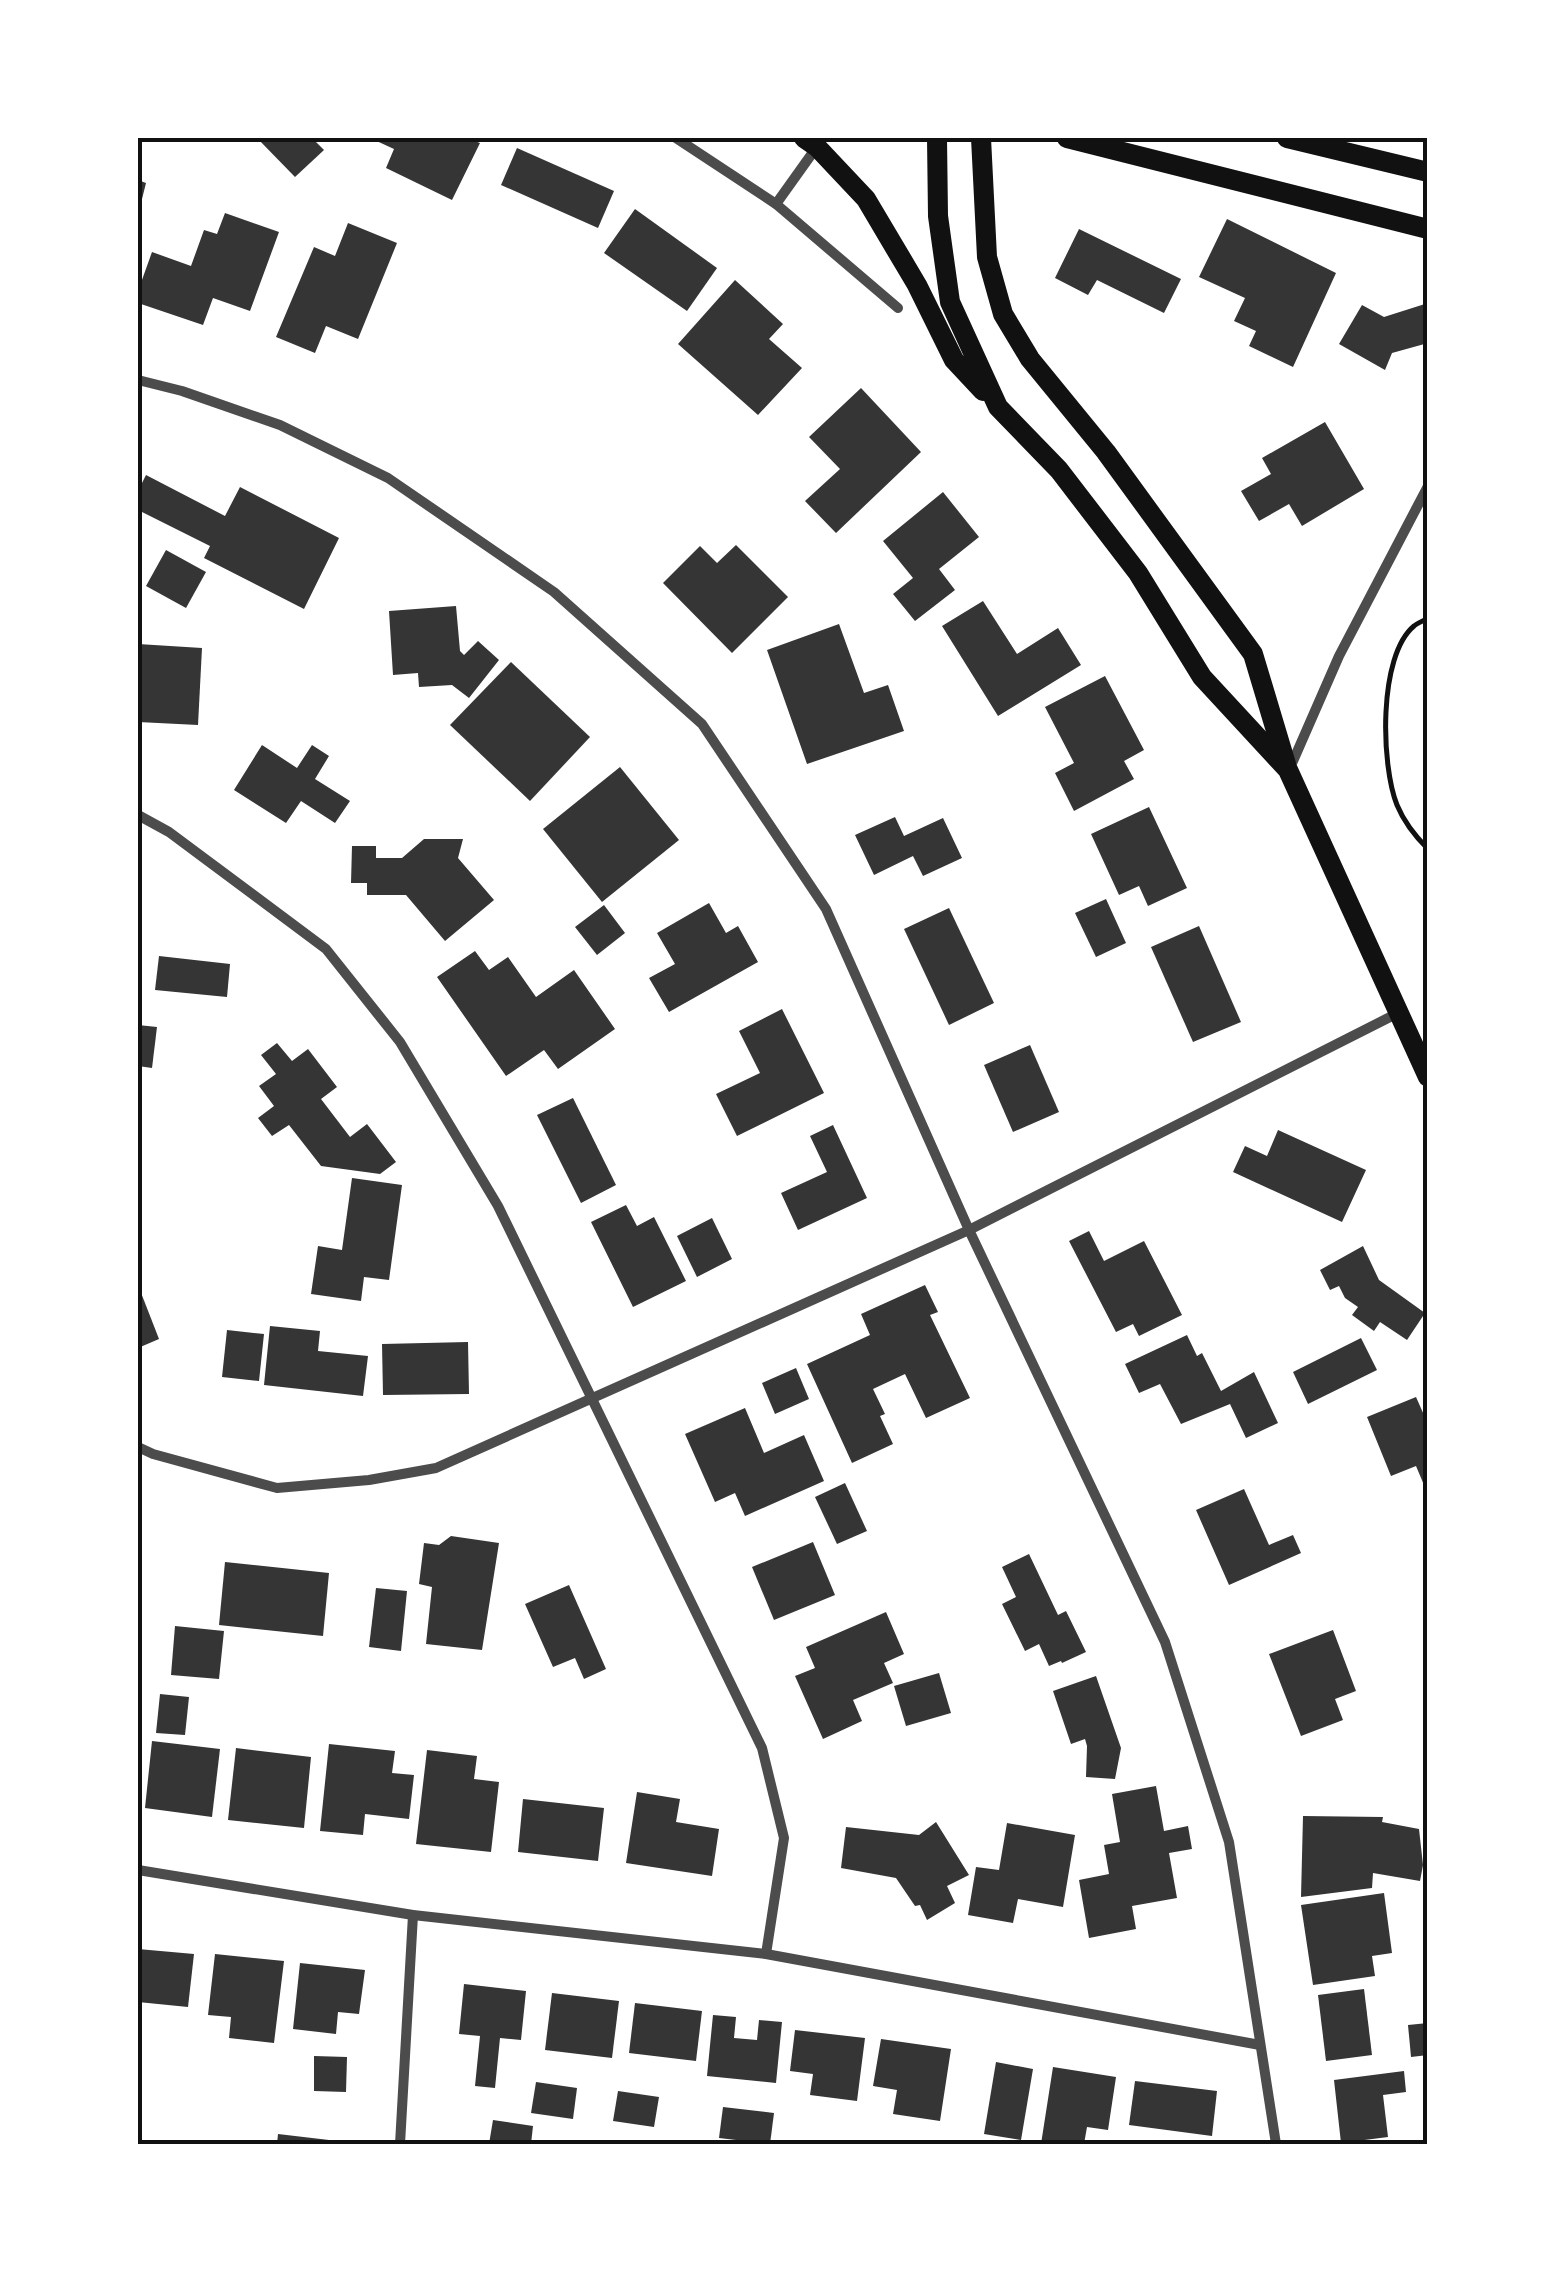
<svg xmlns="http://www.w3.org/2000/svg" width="1565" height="2282" viewBox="0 0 1565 2282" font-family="Jost,sans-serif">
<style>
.building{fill:#353535}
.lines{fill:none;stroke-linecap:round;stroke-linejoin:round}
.path{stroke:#111;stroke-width:5}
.minor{stroke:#4c4c4c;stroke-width:10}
.secondary{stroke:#111;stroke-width:20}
.primary{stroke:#111;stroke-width:20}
.neatline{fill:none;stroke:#111;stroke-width:4}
</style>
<rect width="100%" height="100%" fill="#fff"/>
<g class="building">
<path d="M257 138H312L324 150 295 177Z"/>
<path d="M370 138H467L480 143 452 200 386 168 394 149Z"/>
<path d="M517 148 614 191 598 228 501 185Z"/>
<path d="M138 180 146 183 139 211 138 210Z"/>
<path d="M635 209 717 268 687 311 604 253Z"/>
<path d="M225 213 279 232 250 311 213 298 203 325 138 303V291L152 252 191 266 204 230 217 234Z"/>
<path d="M1227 219 1336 273 1293 367 1249 346 1256 331 1234 321 1245 298 1199 277Z"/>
<path d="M348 223 397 243 358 339 326 326 315 353 276 337 314 247 335 256Z"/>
<path d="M1079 229 1181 279 1164 313 1097 280 1088 295 1055 278Z"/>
<path d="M735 280 783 324 769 339 802 368 758 415 678 344Z"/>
<path d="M1428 303V343L1392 353 1385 370 1339 344 1362 305 1384 317Z"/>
<path d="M861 388 921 452 836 533 805 501 840 469 809 437Z"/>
<path d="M1325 422 1364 489 1302 526 1289 504 1259 521 1241 491 1271 474 1262 458Z"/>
<path d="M146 475 225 516 240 487 339 538 304 609 204 558 210 546 138 510V491Z"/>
<path d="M943 492 979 537 939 569 955 590 915 621 893 594 913 578 883 541Z"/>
<path d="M736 545 788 597 732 653 663 583 700 546 717 563Z"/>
<path d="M166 550 206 572 186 608 146 586Z"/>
<path d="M983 601 1017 654 1058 628 1081 665 998 716 942 626Z"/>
<path d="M456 606 460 651 464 655 478 641 499 660 469 698 452 685 419 687 418 673 393 675 389 611Z"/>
<path d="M839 624 864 693 888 685 904 731 807 764 767 650Z"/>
<path d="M138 644 202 648 198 725 138 722Z"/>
<path d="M511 662 590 737 530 801 450 725Z"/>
<path d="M1105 676 1144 750 1124 761 1134 779 1074 811 1055 773 1074 763 1045 707Z"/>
<path d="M262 745 297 768 312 745 329 756 315 779 350 801 335 823 301 801 286 823 234 790Z"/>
<path d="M620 767 679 840 602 902 543 829Z"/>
<path d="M1149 807 1187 888 1148 906 1139 886 1119 895 1091 834Z"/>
<path d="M895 817 904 836 943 818 962 858 923 876 913 856 874 875 855 835Z"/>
<path d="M424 839H463L458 858 494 900 445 941 406 895H367V883H351L352 846H376V858H402Z"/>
<path d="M1106 899 1126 943 1096 957 1075 913Z"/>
<path d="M709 903 726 933 738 926 758 962 669 1012 649 978 675 964 657 933Z"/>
<path d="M604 905 625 933 597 955 575 927Z"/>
<path d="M949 908 994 1003 949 1025 904 929Z"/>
<path d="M1199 926 1241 1022 1193 1042 1151 947Z"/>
<path d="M475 951 489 970 508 957 536 997 574 970 615 1029 558 1069 544 1050 506 1076 437 977Z"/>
<path d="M159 956 230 964 227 997 155 990Z"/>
<path d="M782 1009 824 1093 737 1136 716 1094 760 1073 739 1031Z"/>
<path d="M138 1025 157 1027 152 1068 138 1066Z"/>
<path d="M277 1043 292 1061 308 1049 337 1087 321 1099 350 1137 367 1124 396 1162 380 1174 321 1166 289 1125 272 1136 258 1118 274 1106 259 1086 276 1074 261 1055Z"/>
<path d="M1030 1045 1059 1112 1013 1132 984 1065Z"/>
<path d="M573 1098 616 1185 581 1203 537 1115Z"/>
<path d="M833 1125 867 1198 798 1230 781 1193 827 1172 810 1136Z"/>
<path d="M1278 1130 1366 1170 1342 1222 1233 1172 1245 1146 1267 1156Z"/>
<path d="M352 1178 402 1185 389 1280 364 1277 361 1301 311 1294 318 1246 342 1250Z"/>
<path d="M626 1205 637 1226 654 1217 686 1281 633 1307 591 1222Z"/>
<path d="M712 1218 732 1259 697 1277 677 1236Z"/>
<path d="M1089 1231 1104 1261 1144 1241 1182 1315 1139 1336 1133 1324 1116 1332 1069 1241Z"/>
<path d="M1363 1246 1379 1280 1425 1313 1407 1340 1380 1322 1374 1331 1352 1315 1358 1307 1345 1298 1339 1286 1330 1290 1320 1270Z"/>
<path d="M138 1285 159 1339 138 1348Z"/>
<path d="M925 1285 938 1312 930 1315 970 1398 926 1418 905 1374 873 1389 885 1414 880 1416 893 1444 852 1463 807 1364 870 1335 861 1314Z"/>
<path d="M270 1326 320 1331 318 1351 368 1356 363 1396 264 1385Z"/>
<path d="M227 1330 264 1334 259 1381 222 1377Z"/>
<path d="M1187 1335 1197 1356 1202 1353 1221 1391 1254 1372 1278 1423 1246 1438 1230 1404 1181 1424 1160 1384 1139 1393 1125 1364Z"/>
<path d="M1361 1338 1377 1370 1308 1404 1293 1372Z"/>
<path d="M468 1342 469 1394 383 1395 382 1344Z"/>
<path d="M796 1368 809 1399 775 1414 762 1383Z"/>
<path d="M1416 1397 1428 1424V1484L1424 1485 1416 1466 1391 1476 1367 1417Z"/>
<path d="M745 1408 764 1453 804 1435 824 1481 745 1516 735 1493 715 1502 685 1434Z"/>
<path d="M845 1483 867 1531 837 1544 815 1497Z"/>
<path d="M1244 1489 1269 1545 1293 1535 1301 1553 1229 1585 1196 1510Z"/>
<path d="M451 1536 499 1543 482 1650 426 1644 432 1587 419 1584 424 1543 439 1545Z"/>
<path d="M813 1542 835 1595 774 1620 752 1567Z"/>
<path d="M1029 1554 1058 1615 1066 1611 1086 1652 1062 1663 1061 1661 1049 1666 1039 1644 1025 1651 1002 1604 1016 1597 1002 1567Z"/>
<path d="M225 1562 329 1573 323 1636 219 1625Z"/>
<path d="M569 1585 606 1669 584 1679 575 1658 553 1667 525 1604Z"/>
<path d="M376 1588 407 1591 401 1651 369 1647Z"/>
<path d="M886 1612 904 1654 884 1663 893 1683 853 1700 862 1721 823 1739 795 1676 815 1668 806 1647Z"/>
<path d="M175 1626 224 1631 219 1679 171 1675Z"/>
<path d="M1333 1630 1356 1691 1335 1699 1343 1720 1301 1736 1269 1654Z"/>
<path d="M939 1673 951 1713 906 1726 894 1686Z"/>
<path d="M1096 1676 1121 1748 1115 1779 1086 1777 1087 1746 1085 1739 1071 1744 1053 1691Z"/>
<path d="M160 1694 189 1697 185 1735 156 1733Z"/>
<path d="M152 1741 220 1749 212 1817 145 1808Z"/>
<path d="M329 1744 395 1751 392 1773 414 1775 409 1819 365 1814 363 1835 320 1831Z"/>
<path d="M236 1748 311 1757 304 1828 228 1820Z"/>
<path d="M427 1750 477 1756 474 1779 499 1782 491 1852 416 1844Z"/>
<path d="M1156 1786 1164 1831 1188 1826 1192 1849 1169 1853 1177 1898 1132 1906 1136 1929 1089 1938 1079 1880 1109 1874 1104 1845 1120 1842 1112 1794Z"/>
<path d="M637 1792 680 1799 676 1822 719 1829 712 1876 626 1863Z"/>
<path d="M523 1799 604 1808 598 1861 518 1852Z"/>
<path d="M1303 1816 1383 1817 1382 1822 1419 1829 1423 1865 1420 1881 1373 1873 1372 1888 1301 1897Z"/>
<path d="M936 1822 969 1875 947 1886 955 1903 927 1920 920 1905 915 1906 896 1878 841 1868 846 1827 919 1835Z"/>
<path d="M1007 1823 1075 1835 1063 1907 1018 1899 1013 1923 968 1915 976 1867 999 1870Z"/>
<path d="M1384 1893 1392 1953 1372 1956 1375 1976 1313 1985 1301 1905Z"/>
<path d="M138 1949 194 1954 188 2007 138 2002Z"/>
<path d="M215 1954 284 1961 274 2043 229 2038 231 2017 208 2015Z"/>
<path d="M300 1963 365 1970 359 2014 338 2012 336 2034 293 2029Z"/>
<path d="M464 1984 526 1991 521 2040 500 2038 495 2088 475 2086 480 2036 459 2034Z"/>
<path d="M1364 1989 1372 2055 1326 2061 1318 1995Z"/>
<path d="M552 1993 619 2001 612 2058 545 2050Z"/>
<path d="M635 2003 702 2011 696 2061 629 2053Z"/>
<path d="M713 2015 736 2017 734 2038 757 2040 759 2020 782 2022 776 2083 707 2076Z"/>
<path d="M1428 2023V2055L1411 2057 1408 2025Z"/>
<path d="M795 2030 865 2038 857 2101 810 2095 813 2074 790 2071Z"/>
<path d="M881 2039 951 2049 940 2121 893 2114 897 2090 873 2086Z"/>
<path d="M314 2056 347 2057 346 2092 314 2091Z"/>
<path d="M996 2062 1033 2069 1021 2140 984 2134Z"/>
<path d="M1053 2067 1116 2077 1108 2130 1087 2127 1084 2144H1041Z"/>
<path d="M1404 2071 1406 2092 1383 2095 1388 2137 1341 2143 1334 2080Z"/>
<path d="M1135 2081 1217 2091 1212 2136 1129 2125Z"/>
<path d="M536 2082 577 2088 573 2119 531 2113Z"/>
<path d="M618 2091 659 2097 654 2127 613 2121Z"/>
<path d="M723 2107 774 2113 770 2144 719 2138Z"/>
<path d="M493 2120 533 2126 531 2144H489Z"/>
<path d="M278 2134 329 2140V2144H277Z"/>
</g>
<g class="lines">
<path class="path" d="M1428 618C1425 620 1416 624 1414 626 1378 656 1381 765 1397 805 1404 822 1415 836 1428 849"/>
<g class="minor">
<path d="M676 138 776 204 898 308"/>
<path d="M776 204 816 148"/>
<path d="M138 380 182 391 280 425 388 478 554 592 702 724 826 909 969 1230 1165 1642 1229 1842 1276 2144"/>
<path d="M1290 768 1339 656 1428 486"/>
<path d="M138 815 169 832 326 949 400 1042 498 1206 762 1748 784 1838 766 1954"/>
<path d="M138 1447 153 1454 277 1488 369 1480 436 1468 969 1230 1398 1013"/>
<path d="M138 1870 413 1915 766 1954 1260 2045"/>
<path d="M400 2144 413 1915"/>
</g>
<g class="secondary">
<path d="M804 138 817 147 866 199 917 285 954 360 983 391"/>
<path d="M937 138 938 216 950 302 998 407 1059 470 1138 573 1202 677 1288 770 1428 1077"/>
<path d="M981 138 987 257 1003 314 1030 359 1106 452 1253 654 1286 764"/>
</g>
<g class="primary">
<path d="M1067 138 1428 229"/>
<path d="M1287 138 1428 172"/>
</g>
</g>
<rect width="1565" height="2282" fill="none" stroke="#ffffff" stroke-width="280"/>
<rect x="140" y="140" width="1285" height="2002" class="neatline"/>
</svg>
